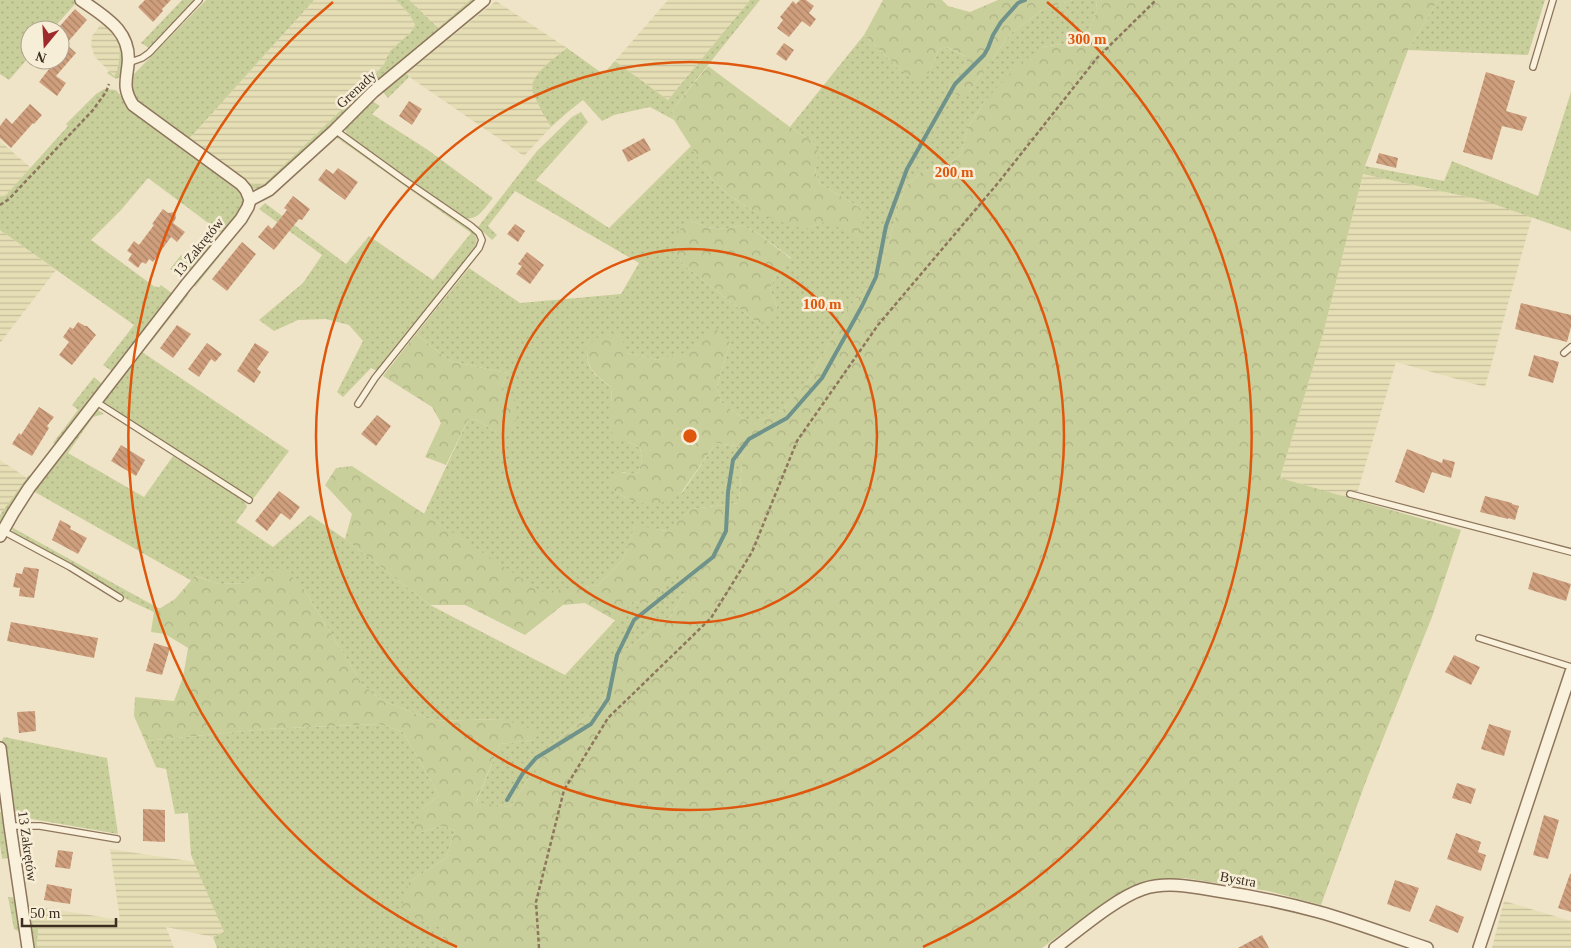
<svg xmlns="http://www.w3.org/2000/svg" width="1571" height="948" viewBox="0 0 1571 948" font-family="Georgia,serif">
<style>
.farmland{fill:url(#farmland-rules)}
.grass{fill:url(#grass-dots);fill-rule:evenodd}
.forest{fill:url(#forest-crowns)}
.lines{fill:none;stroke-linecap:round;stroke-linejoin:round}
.stream{stroke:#6f938a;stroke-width:4}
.building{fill:url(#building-back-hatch)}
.service-casing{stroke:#8d765c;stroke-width:8}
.minor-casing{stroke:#8d765c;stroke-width:14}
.path{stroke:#8d765c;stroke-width:2.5;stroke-dasharray:4 2.5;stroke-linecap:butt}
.service{stroke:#faf1dc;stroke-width:5.5}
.minor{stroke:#faf1dc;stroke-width:11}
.ring{fill:none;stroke:#df570d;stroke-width:2.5}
.labels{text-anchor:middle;stroke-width:5;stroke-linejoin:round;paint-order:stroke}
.street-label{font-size:14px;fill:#3d2e20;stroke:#f7eed8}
.centre{fill:#df570d;stroke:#f7eed8;stroke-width:2.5}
.ring-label{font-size:15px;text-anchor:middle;font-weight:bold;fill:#df570d;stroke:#f7eed8;stroke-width:5;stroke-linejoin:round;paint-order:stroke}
</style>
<defs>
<pattern id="farmland-rules" width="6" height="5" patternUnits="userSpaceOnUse" patternTransform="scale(1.25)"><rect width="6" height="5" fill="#e6deb5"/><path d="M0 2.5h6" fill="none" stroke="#c6bf9b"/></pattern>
<pattern id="grass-dots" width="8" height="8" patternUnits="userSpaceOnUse" patternTransform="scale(1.25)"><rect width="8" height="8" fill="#c9cf9b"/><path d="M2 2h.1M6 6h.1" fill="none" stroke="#aeb285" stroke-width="1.8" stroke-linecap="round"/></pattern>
<pattern id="forest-crowns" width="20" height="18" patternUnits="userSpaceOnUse" patternTransform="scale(1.25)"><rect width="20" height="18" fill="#c9cf9b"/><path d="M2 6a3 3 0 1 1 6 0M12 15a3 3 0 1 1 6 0" fill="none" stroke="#aeb285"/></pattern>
<pattern id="building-back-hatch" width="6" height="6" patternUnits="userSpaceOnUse" patternTransform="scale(1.25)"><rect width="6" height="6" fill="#cf9f7d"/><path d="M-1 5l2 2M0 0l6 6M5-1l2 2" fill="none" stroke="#a98266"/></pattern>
</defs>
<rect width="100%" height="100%" fill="#f0e4c8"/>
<g class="farmland">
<path d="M314 0H396L410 15 415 25 411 32 390 51 384 64 360 92 264 184 257 186 248 182 187 141Z"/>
<path d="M409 0H470L438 28Z"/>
<path d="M668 0H750L668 100 615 61Z"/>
<path d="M496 1 567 48 545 66 533 91 551 127 524 156 405 74Z"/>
<path d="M102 23 113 33 118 41 120 56 118 72 114 76 95 57 91 45 92 36Z"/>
<path d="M0 141 31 168 6 195 0 197Z"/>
<path d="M1363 174 1482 200 1532 217 1485 387 1396 362 1355 500 1280 478 1323 334Z"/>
<path d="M0 230 56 270 0 343Z"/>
<path d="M0 460 27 478 2 512 0 511Z"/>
<path d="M110 849 195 862 224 932 213 937 166 927 174 948H37L28 905 120 920Z"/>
<path d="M1504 901 1571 921V948H1492Z"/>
</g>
<g class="grass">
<path d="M0 0H75L90 11 91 15 75 4 52 30H30V56L9 80 0 74Z"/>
<path d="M182 0H195L149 48 141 43Z"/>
<path d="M206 0H314L187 141C168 127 123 103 133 75Z"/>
<path d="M396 0H409L438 28 470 0H476L263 188 253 189 250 187 232 172C242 178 252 188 264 184L360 92 384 64 390 51 411 32 415 25 410 15Z"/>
<path d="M750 0H760L672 110 674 120 650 107 614 115 602 121 583 100 569 111 551 127C545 116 537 104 533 92 528 75 555 58 567 48L603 74 615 61 668 100Z"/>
<path d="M1072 0H1096L1097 11 1089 29 1076 42 1042 47 984 102 968 127 961 154 946 166 921 172 904 188 878 277 849 307 808 382 782 410 763 419H744L721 402 717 386 730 343 657 360 629 353 587 346C586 370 593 373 611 387L612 406 629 442 640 448 642 459 639 472 632 474 622 472 612 490 634 502 682 493 716 443 743 447 739 503 692 509 667 531 635 526 623 560 598 585 542 593 424 514 468 420 475 419 496 432 502 387 507 373 450 361 416 334 469 268 520 303 621 294 639 263 515 191 488 226 497 235 492 240 478 227 537 151 572 117 581 112 588 122 536 180 609 228 691 146 713 181 729 195 753 211 808 228 826 221 864 210 820 184 815 172 818 153 813 142 790 127 864 35 901 71 929 73 939 49 946 47 967 57V64L948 88 969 92 1010 34 1042 10ZM692 221 706 227 726 229 740 225 755 231 791 258 775 276 770 289 777 308 759 324 684 265 676 253Z"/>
<path d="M1438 0H1545L1528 55 1408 50Z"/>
<path d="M483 6 486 8 406 73 409 77 388 98 382 91Z"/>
<path d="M102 20 112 27 123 43V71L120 77 116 79 107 73 109 71 114 76C118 71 118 67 119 61 122 41 114 32 99 21Z"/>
<path d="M104 89 116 90 135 112 148 124 230 181 239 190 243 197 244 208 223 234 148 178 121 210 91 240 155 287 156 286 158 288 161 285 173 294 113 372 103 365 134 325 0 230V197L6 195 68 126 66 124 96 94Z"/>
<path d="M1571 92V231L1482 200 1363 174 1365 166 1444 181 1452 161 1538 196Z"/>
<path d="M372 101 380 106 372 114 428 150 493 198C486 206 478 221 466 218L406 177 347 134 345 130 347 125Z"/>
<path d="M334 137H339L469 228C477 234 478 238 475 248L377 371 371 368 343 397 337 392 363 341 349 325 326 319 298 320 274 331 259 320 303 283 322 255 259 209 265 203 346 264 369 236 433 280 471 233 336 137 318 154V151Z"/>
<path d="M239 227 242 228 195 287 194 284Z"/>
<path d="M208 241 212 248 184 279 170 269 181 255 191 262Z"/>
<path d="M186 294H189L151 342 150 339Z"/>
<path d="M139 352H142L289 451 253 499 103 403V400Z"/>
<path d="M94 377 101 383V386L57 443H53L78 410 72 405Z"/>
<path d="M94 410H98L104 414 93 417 68 453 144 497 173 456 245 501 247 507 236 522 273 547 310 515 345 539 430 605 565 675 632 602 651 604 677 568 690 582 671 616 623 652 600 707 550 745 510 807 476 803 500 744 533 740 502 719 434 721 381 700 362 684 302 586 261 574 246 583 219 584 196 576 192 581 33 491Z"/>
<path d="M29 475 31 478 0 527V515L2 512Z"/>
<path d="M12 527 15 529 160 609 154 612 128 600 99 581 13 532Z"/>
<path d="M379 724 403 732 439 795 424 807 415 834 440 826 455 830 446 858 409 882 442 928 443 948H217L213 937 224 932 191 855 188 813 175 814 166 769 156 767 145 741 266 729Z"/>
<path d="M4 737 107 758 118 834 15 816 12 813 2 740Z"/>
<path d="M0 812H1L8 858 2 859 0 844Z"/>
<path d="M8 897H12L15 900 21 930 18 931 14 929Z"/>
<path d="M28 904 33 926 38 929C38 936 36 941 37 948H33L26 906Z"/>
</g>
<g class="forest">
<path d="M883 0H942L948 6 970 12 998 0H1072L1042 10 1010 34 969 92 959 96 948 88 967 64V57L947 47 939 49 929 73 918 79 901 71 864 35Z"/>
<path d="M1096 0H1438L1408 50 1365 166 1323 334 1280 478 1461 530 1432 617 1366 781 1321 905 1268 891 1184 878 1141 882 1113 896 1042 948H443L442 928 400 912 409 882 446 858 455 830 440 826 415 834 412 829 424 807 439 795 403 732 379 724 266 729 145 741 134 716 135 697 174 701 183 677 188 648 165 634 151 632 154 612 175 599 195 576 219 584 246 583 261 574 284 570 302 586 362 684 381 700 434 721 502 719 536 730 533 740 500 744 476 802 510 807 550 745 600 707 623 652 671 616 690 582 677 569 651 604 632 602 616 621 585 603 563 605 525 635 465 605H430L345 539 352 514 325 485 336 468 352 466 542 592 598 585 623 560 635 525 666 531 692 509 739 503 743 447 716 443 681 493 657 505 634 502 612 490 611 481 614 473C623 472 630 475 639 472L642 459 640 448 629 442 616 441 610 428 612 406 611 387C594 373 586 370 587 346L603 334 619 335 629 353 657 360 692 351 713 326 730 343 717 386 721 402 744 419H763L782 410 808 382 849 307 878 277 904 188 921 172 946 166 961 154 968 127 984 102 1015 68 1042 47 1076 42 1089 29 1097 11Z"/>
<path d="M708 66 790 127 813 142 819 153 815 172 820 184 864 210 860 240 827 221 808 228 795 227 753 211 729 195 713 181 674 120 672 110Z"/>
<path d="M692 221 706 227 726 229 740 225 755 231 791 259 775 276 770 289 777 308 772 318 759 324 684 265 676 253 675 233Z"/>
<path d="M416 334 450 361 507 373 502 387 515 398 517 420 508 428 496 432 475 419 468 420 446 465 425 457 441 423 432 407 383 376Z"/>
</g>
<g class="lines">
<path class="stream" d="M507 800 523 773 536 758 591 724 608 699 617 655 634 620 713 557 726 531 728 492 733 460 749 439 787 418 822 378 862 306 876 277 886 226 907 169 955 84 984 55 988 48 993 35 1001 22 1018 3 1025 0"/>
</g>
<g class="building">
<path d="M145 0H171L162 9 163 11 153 22 138 7Z"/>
<path d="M800 0H806L814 6 809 13 816 19 810 27 802 21 789 37 777 28 783 20 780 17 793 1 796 4Z"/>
<path d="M75 9 87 20 66 44 76 53 56 76 66 83 57 96 39 82 56 60H60V26Z"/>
<path d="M784 43 794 50 786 61 776 54Z"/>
<path d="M1486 72 1515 81 1506 111 1527 117 1522 131 1502 126 1492 160 1463 152Z"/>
<path d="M409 101 422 109 412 125 399 116Z"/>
<path d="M30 104 42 115 34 124 33 123 11 148 0 138V126L6 118 12 124Z"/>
<path d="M644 138 651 150 628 162 622 150Z"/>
<path d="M1379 153 1398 158 1396 168 1376 163Z"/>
<path d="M338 168 358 182 345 200 318 180 326 169 333 174Z"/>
<path d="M293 196 310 209 302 220 299 219 274 250 258 237 268 225 272 229 287 210 284 208Z"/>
<path d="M163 209 168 213 175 212 176 218 173 223 185 232 177 242 171 237 153 262 149 259 146 264 142 262 138 268 128 260 132 254 127 251 134 241 139 245 154 225 152 224Z"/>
<path d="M515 224 525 231 518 242 507 234Z"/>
<path d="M242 242 256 254 227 291 212 279Z"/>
<path d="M527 252 544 265 530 284 516 274 522 266 518 264Z"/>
<path d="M1521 303 1571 315V327L1567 342 1515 329Z"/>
<path d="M78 322 85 326H87L96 335 72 365 59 355 69 342 63 337 70 327 73 329Z"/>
<path d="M177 325 191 334 173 358 160 348Z"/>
<path d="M207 343 222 354 215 362 211 359 199 377 188 369Z"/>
<path d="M255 343 269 352 257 369 261 372 254 383 237 371Z"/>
<path d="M1534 355 1559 362 1553 383 1528 376Z"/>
<path d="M39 407 54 417 47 426 49 428 32 456 12 444 19 433 21 435Z"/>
<path d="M377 415 391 426 376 446 361 434Z"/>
<path d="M121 445 145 460 136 476 111 461Z"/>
<path d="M1407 449 1442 463 1443 459 1455 462 1451 478 1432 472 1424 493 1395 482Z"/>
<path d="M279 491 300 507 290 520 281 513 267 531 255 521Z"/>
<path d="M1485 496 1512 503V504L1519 506 1515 520 1508 518V519L1480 512Z"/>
<path d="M60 520 71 526 70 529 87 538 78 554 52 540Z"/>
<path d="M24 567 39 569 34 598 19 596 20 588 13 587 16 573 22 574Z"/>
<path d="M1533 572 1571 584 1566 601 1528 589Z"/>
<path d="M11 622 98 638 94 658 7 641Z"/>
<path d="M154 643 170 648 162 675 146 671Z"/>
<path d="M1454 655 1480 667 1471 685 1445 672Z"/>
<path d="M35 711 36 731 19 733 17 712Z"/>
<path d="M1489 724 1511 731 1504 756 1481 749Z"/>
<path d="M1457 783 1476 789 1471 804 1452 798Z"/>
<path d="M143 809 165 810V842L143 841Z"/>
<path d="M1544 815 1559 820 1548 859 1533 855Z"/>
<path d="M1456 833 1481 842 1478 852 1486 855 1481 871 1447 859Z"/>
<path d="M58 850 73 852 70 869 55 867Z"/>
<path d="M1570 874H1571V912L1558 908Z"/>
<path d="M1395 880 1419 888 1410 912 1387 904Z"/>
<path d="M47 884 72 889 70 904 44 900Z"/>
<path d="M1436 905 1464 917 1458 933 1429 921Z"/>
<path d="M1262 935 1269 948H1238Z"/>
</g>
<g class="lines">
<defs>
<g id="service">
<path d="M128 63 142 58 149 53 199 0"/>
<path d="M1533 67 1553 0"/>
<path d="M335 130 404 180 471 226 479 233 482 240 479 248 375 378 358 404"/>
<path d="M1564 353 1571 347"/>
<path d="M95 401 249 500"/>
<path d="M1350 494 1571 552"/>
<path d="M3 531 70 567 120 598"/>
<path d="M1479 638 1571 667"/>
<path d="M10 826H40L117 839"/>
</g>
<g id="minor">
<path d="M250 200 269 190 335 130 373 92 484 0"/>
<path d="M0 536 13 513 29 488 186 285 241 219 248 207 250 200 246 190 241 184 133 105C123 89 126 82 128 65 132 31 105 17 81 0"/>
<path d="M0 748 10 826 28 948"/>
<path d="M1055 948C1079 930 1116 898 1143 889 1167 881 1194 887 1218 891 1252 896 1286 903 1319 912 1355 922 1391 936 1427 948"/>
<path d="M1479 948 1571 672"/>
</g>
</defs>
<use href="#service" class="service-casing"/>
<use href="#minor" class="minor-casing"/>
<g class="path">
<path d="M0 205 9 199 93 110 106 92 109 84"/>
<path d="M539 948 536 902 564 790 608 718 711 618 752 552 797 441 878 325 998 183 1097 58 1156 0"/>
</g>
<use href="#service" class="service"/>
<use href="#minor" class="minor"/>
</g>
<g class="ring">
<circle cx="690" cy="436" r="187"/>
<circle cx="690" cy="436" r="374"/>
<path d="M457 947A562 562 0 0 1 333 2M1047 2A562 562 0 0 1 923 947"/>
</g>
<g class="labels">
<g class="street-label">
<text transform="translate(356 89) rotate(-43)" y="5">Grenady</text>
<text transform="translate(198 247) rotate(-51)" y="5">13 Zakrętów</text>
<text transform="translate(28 846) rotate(82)" y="5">13 Zakrętów</text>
<text transform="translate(1238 879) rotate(10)" y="5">Bystra</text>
</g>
</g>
<circle cx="690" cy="436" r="8" class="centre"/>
<g class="ring-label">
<text x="1087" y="44">300 m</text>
<text x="954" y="177">200 m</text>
<text x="822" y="309">100 m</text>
</g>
<g transform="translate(45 45) rotate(198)"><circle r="24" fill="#f7eed8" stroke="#ada18e"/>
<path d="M0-4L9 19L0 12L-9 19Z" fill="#9e2a2b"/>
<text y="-8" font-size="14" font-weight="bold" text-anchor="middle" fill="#3d2e20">N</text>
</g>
<path d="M22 918v8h94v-8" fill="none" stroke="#3d2e20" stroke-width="2.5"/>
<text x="30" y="918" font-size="15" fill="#3d2e20" stroke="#f7eed8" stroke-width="4" paint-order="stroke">50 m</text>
</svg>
